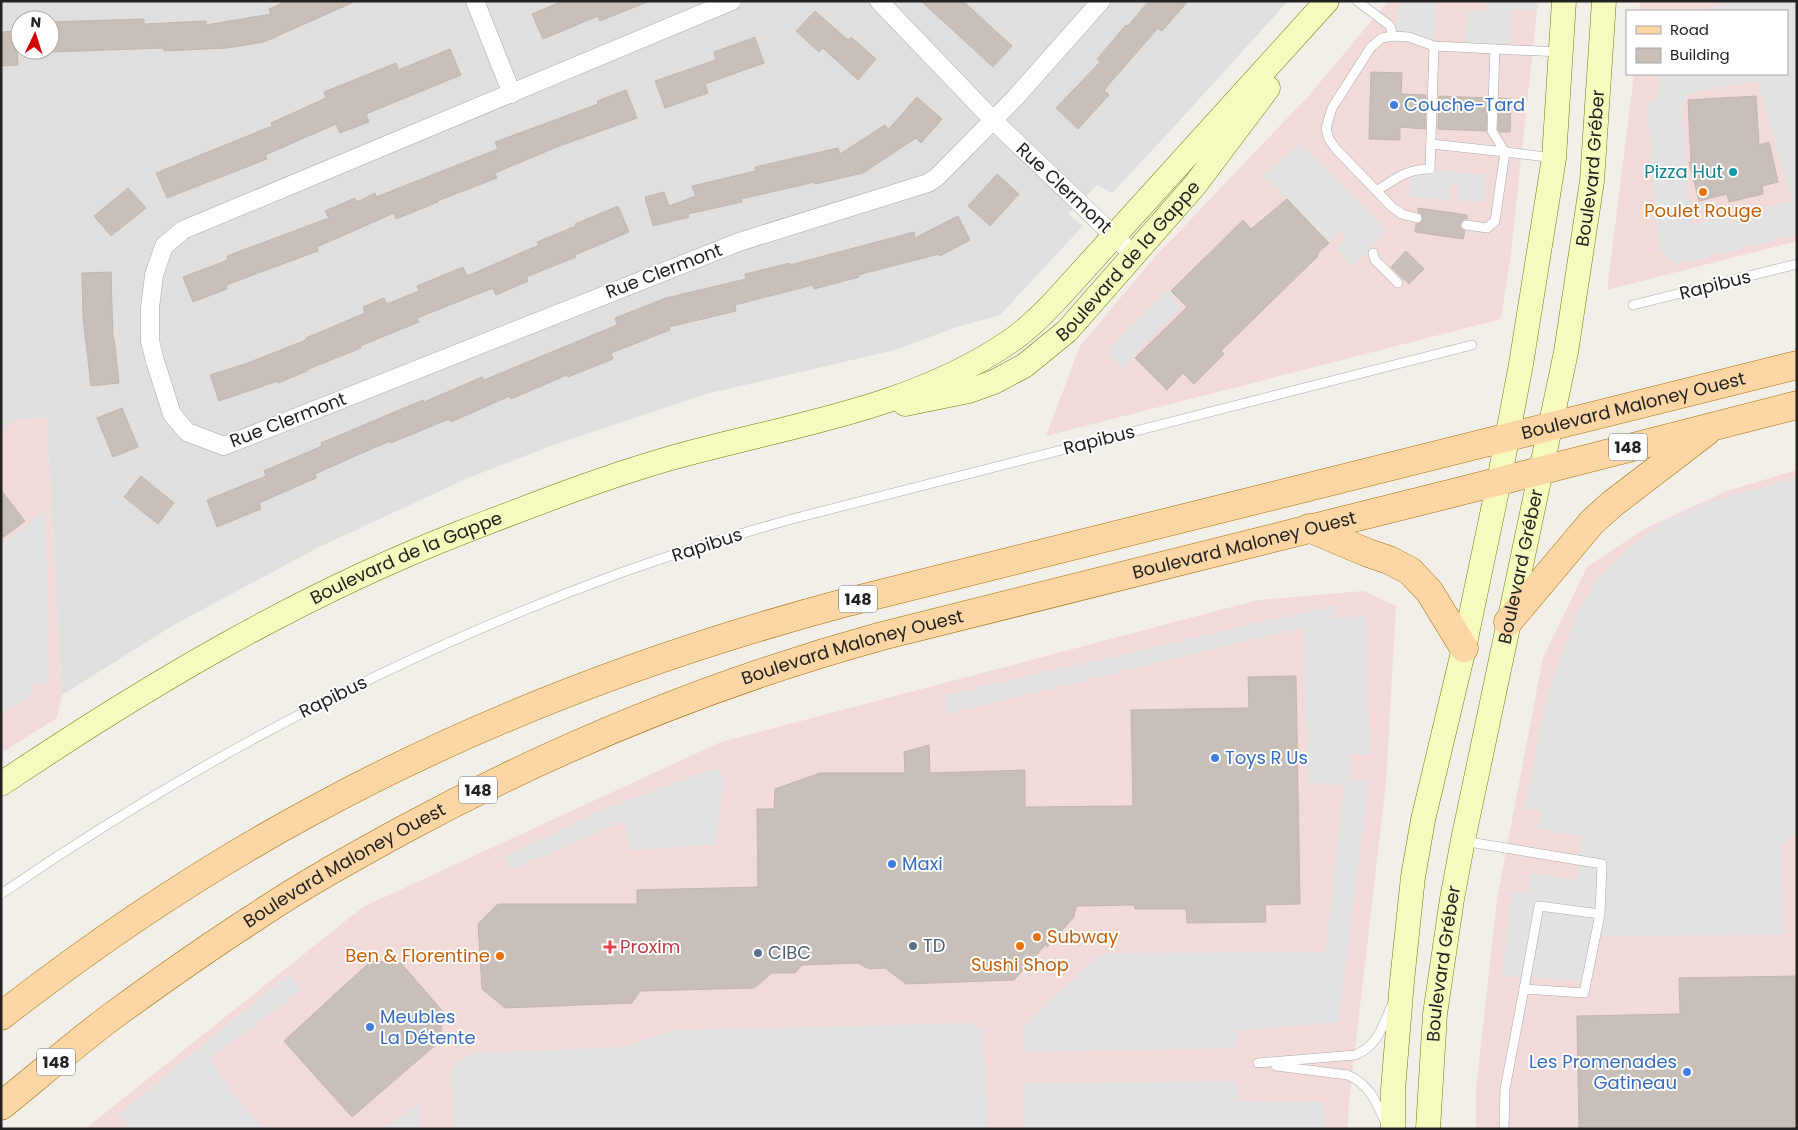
<svg xmlns="http://www.w3.org/2000/svg" width="1798" height="1130" viewBox="0 0 1798 1130" font-family="Poppins,sans-serif">
<style>
.residential{fill:#e0dfdf;fill-rule:evenodd}
.commercial{fill:#f2dad9}
.parking{fill:#e2e2e2;fill-rule:evenodd}
.building{fill:#c7bfb8;stroke:#c4b6ab}
.lines{fill:none;stroke-linecap:round;stroke-linejoin:round}
.lane-casing{stroke:#a9a9a9;stroke-width:10}
.street-casing{stroke:#a9a9a9;stroke-width:19}
.secondary-casing{stroke:#707d05;stroke-width:25}
.primary-casing{stroke:#a06b00;stroke-width:29}
.lane{stroke:#fff;stroke-width:9}
.street{stroke:#fff;stroke-width:18}
.secondary{stroke:#f7fabf;stroke-width:24}
.primary{stroke:#fcd6a4;stroke-width:28}
.shop-dot{fill:#3f7fe0;stroke:#fff;stroke-width:2}
.culture-dot{fill:#0f9aa8;stroke:#fff;stroke-width:2}
.food-dot{fill:#e8710a;stroke:#fff;stroke-width:2}
.service-dot{fill:#5c6f8a;stroke:#fff;stroke-width:2}
.health-dot{fill:#e0444e;stroke:#fff;stroke-width:2}
.labels{text-anchor:middle;stroke-width:4;stroke-linejoin:round;paint-order:stroke}
.shield{fill:#fff;stroke:#646464;stroke-width:1}
.shield-label{font-size:16px;font-weight:bold;fill:#222}
.shop-label{font-size:18px;fill:#366cbe;stroke:#fff;text-anchor:start}
.street-label{font-size:18px;fill:#222;stroke:#fff}
.culture-label{font-size:18px;fill:#0d838f;stroke:#fff;text-anchor:end}
.food-label{font-size:18px;fill:#c56008;stroke:#fff}
.service-label{font-size:18px;fill:#4e5e75;stroke:#fff;text-anchor:start}
.health-label{font-size:18px;fill:#be3a42;stroke:#fff;text-anchor:start}
</style>
<rect width="100%" height="100%" fill="#f2efe9"/>
<path class="residential" d="M1 1H889L891 3 893 1H1288L1172 129 1112 193 1097 185 1068 214 1083 226 1000 315 957 327 895 350 706 394 556 444 468 478 317 548 172 626 62 695 46 418 15 420 1 431ZM20 20H50V50H20Z"/>
<g class="commercial">
<path d="M1388 1H1538L1511 253 1501 319 1046 436 1080 346 1154 258 1312 92Z"/>
<path d="M1640 1H1797V241L1607 290 1634 74H1787V11H1639Z"/>
<path d="M46 418 62 695 57 718 1 753V431L15 420Z"/>
<path d="M1797 470V1129H1476V1090L1497 899 1543 658 1587 567 1644 529 1727 491Z"/>
<path d="M1363 591 1396 606 1386 783 1349 1101 1348 1129H85L363 907 721 742 1258 600Z"/>
</g>
<g class="parking">
<path d="M1398 1 1436 2 1434 46 1395 36Z"/>
<path d="M1487 1H1538L1537 11 1512 9 1510 49 1465 47 1467 11H1486Z"/>
<path d="M1736 1H1797V235L1677 265 1659 250 1647 104 1658 95 1659 74H1787V11H1698ZM1757 80 1792 201 1691 225 1681 104 1690 94Z"/>
<path d="M1300 143 1387 230 1352 267 1336 248 1346 237 1341 231 1329 243 1287 199 1262 176Z"/>
<path d="M1430 169 1486 175 1484 202 1457 200 1458 188 1454 184 1450 186 1449 200 1409 197 1410 171Z"/>
<path d="M1168 289 1173 292 1171 297 1182 307 1142 346 1124 369 1107 353 1122 334Z"/>
<path d="M1797 477V832L1781 846 1784 935 1590 936 1586 981 1502 976 1512 891 1528 893 1530 873 1577 880 1582 837 1537 828 1541 811 1525 808 1542 719 1552 680 1580 606 1598 578 1630 546 1664 522 1705 503Z"/>
<path d="M46 510 47 685 34 683 29 697 1 713V544Z"/>
<path d="M1336 605 1337 618 1366 615 1370 755 1351 754V780H1369L1339 1022 1237 1031 1235 1048 1023 1052 1022 1027 1101 953 1325 952 1344 785 1308 783 1303 628 946 714 945 695Z"/>
<path d="M718 767 724 781 716 845 632 850 623 821 512 870 504 857 607 808Z"/>
<path d="M288 974 301 990 210 1059 236 1097 264 1129H195L194 1127 192 1129H131L119 1114Z"/>
<path d="M972 1023 984 1032 988 1129H453L451 1068 469 1053 624 1047 673 1030Z"/>
<path d="M1236 1081 1237 1101 1324 1102 1325 1129H1023V1083Z"/>
<path d="M420 1103V1129H382Z"/>
</g>
<g class="building">
<path d="M287 1H356L264 42 227 48 164 51V48L50 52V22L144 19V24L206 21V25L271 14 269 9Z"/>
<path d="M563 1H647V2L600 21 598 16 543 39 532 14Z"/>
<path d="M921 1H963L1012 46 993 67Z"/>
<path d="M1149 1H1188L1162 31 1158 28 1104 90 1109 95 1078 129 1056 108 1100 62 1097 59 1126 25 1128 26Z"/>
<path d="M815 11 848 40 851 37 876 59 858 80 823 48 819 52 796 31Z"/>
<path d="M16 31 18 65 1 66V32Z"/>
<path d="M755 37 764 63 705 84 708 93 665 108 655 81 716 60 714 52Z"/>
<path d="M450 49 461 75 366 114 369 122 340 133 336 124 265 155 267 159 167 198 156 173 272 126 271 123 326 98 324 92 396 63 398 70Z"/>
<path d="M1371 72 1402 73 1401 94 1426 95 1425 129 1400 127V140L1369 139Z"/>
<path d="M626 90 637 118 557 147 495 173 497 178 437 201 438 202 396 219 394 213 317 247 318 251 226 285 227 289 193 302 183 277 228 260 227 256 329 218 325 211 355 198 357 202 375 193 376 197 498 149 495 142 598 104 597 101Z"/>
<path d="M1439 96 1487 98 1486 131 1438 129Z"/>
<path d="M1756 96 1759 145 1769 142 1778 182 1762 186 1763 194 1729 202 1727 194 1699 201 1689 162H1691L1688 100Z"/>
<path d="M917 97 942 119 921 143 916 138 863 173 815 184V182L741 199 742 202 688 214 689 217 653 226 645 197 664 192 669 206 696 196 692 186 756 171 755 167 838 148 840 154 885 125 888 130Z"/>
<path d="M1499 98 1511 99 1510 132H1500L1498 129Z"/>
<path d="M997 174 1019 194 990 226 968 206Z"/>
<path d="M128 188 146 208 111 236 94 216Z"/>
<path d="M1287 199 1329 243 1317 254 1318 256 1221 351 1224 354 1194 384 1183 373 1167 390 1135 358 1187 307 1171 291 1243 220 1251 229Z"/>
<path d="M618 206 629 232 575 255 576 257 526 277 528 281 496 295 493 288 417 318 419 322 360 346 361 348 306 370 307 371 278 383V381L219 401 210 375 245 364 306 340V338L365 313 363 307 384 298 387 304 419 291 417 286 463 267 467 276 539 245 537 242 576 226 575 224Z"/>
<path d="M1418 208 1467 215V219H1463L1460 224V228L1465 231 1463 239 1415 232 1416 224 1421 223 1423 219 1422 214 1418 212Z"/>
<path d="M958 216 970 240 940 256 939 254 858 275 859 277 814 289 813 285 735 305 736 311 669 327 670 330 611 353 613 359 568 377 567 375 511 399 510 396 451 422 449 419 391 443 390 441 353 457 315 474 316 478 259 503 261 509 217 527 207 500 266 476 264 471 322 446 321 443 423 400 424 402 482 377 484 380 617 325 615 318 666 298 746 279 745 274 790 263V265L914 232 915 238Z"/>
<path d="M1406 251 1424 269 1409 284 1391 267Z"/>
<path d="M111 272 113 338H114L119 383 91 386 83 317 82 273Z"/>
<path d="M122 408 138 447 113 457 97 418Z"/>
<path d="M141 476 174 503 158 524 124 497Z"/>
<path d="M1 490 25 521 1 539Z"/>
<path d="M1296 676 1300 904 1265 905 1266 922 1187 923 1186 909H1135L1134 905 1076 906 1074 917 1047 947V943L1014 980 906 984 885 968 869 969 858 963 802 965 795 973H772L754 988 640 991 632 1003 505 1008 482 989 478 924 498 904H637V890L758 887 757 809H774L775 789 820 773H905L904 752 929 745 930 773 1025 770V807L1133 806 1131 710 1249 708 1248 677Z"/>
<path d="M371 961 401 963 444 1013 439 1042 352 1117 284 1041Z"/>
<path d="M1797 976V1129H1579L1577 1016 1680 1014 1679 978Z"/>
</g>
<g class="lines">
<defs>
<g id="lane">
<path d="M1357 1 1389 25 1391 28 1392 36"/>
<path d="M1495 49 1492 131 1505 152"/>
<path d="M1431 144 1505 152"/>
<path d="M1376 191C1396 179 1406 169 1430 169L1434 46"/>
<path d="M1417 218 1402 214 1392 207 1336 149 1329 139 1326 128 1332 108 1371 47 1382 38 1392 36 1409 37 1434 46 1560 52"/>
<path d="M1466 225 1487 228 1495 221 1505 152 1554 158"/>
<path d="M1373 253 1375 260 1398 283"/>
<path d="M1633 305 1797 264"/>
<path d="M1463 841 1602 864 1600 914 1584 993 1524 989 1539 906 1600 914"/>
<path d="M1 894C195 761 403 652 623 572 679 552 735 535 792 519L1472 345"/>
<path d="M1258 1063 1355 1055C1378 1046 1383 1025 1392 1005"/>
<path d="M1276 1066 1348 1075C1370 1085 1377 1103 1386 1124"/>
<path d="M1504 1129 1505 1089 1524 989"/>
</g>
<g id="street">
<path d="M475 1 512 94"/>
<path d="M732 1 183 230 164 246 154 275 150 308V341L155 361 172 414 187 432 224 446 739 242 928 183 937 177 1015 98 1101 1"/>
<path d="M879 1 994 121 1134 255"/>
</g>
<g id="secondary">
<path id="s1" d="M905 404 969 391 994 382 1024 366 1067 331 1195 185 1268 88"/>
<path id="s2" d="M1 784C148 685 300 595 465 531 533 505 601 478 671 458 784 426 910 410 1009 342 1027 330 1042 315 1057 299L1327 1"/>
<path d="M1393 1129V1090L1402 981 1413 877 1423 820 1464 648 1499 481 1521 364 1554 158 1564 1"/>
<path id="s3" d="M1428 1129 1435 1014 1452 899 1463 840 1566 352 1592 181 1604 1"/>
</g>
<g id="primary">
<path d="M1309 528 1368 553 1389 560 1410 571 1429 591 1464 648"/>
<path d="M1508 622 1592 522 1612 504 1706 432"/>
<path id="s4" d="M1 1016C100 939 204 869 314 810 481 719 661 652 844 603L1797 365"/>
<path id="s5" d="M1 1106C38 1076 74 1045 111 1017 159 982 207 948 257 916 303 885 352 858 401 831 556 747 711 683 882 636L1465 490 1797 405"/>
</g>
</defs>
<use href="#lane" class="lane-casing"/>
<use href="#street" class="street-casing"/>
<use href="#secondary" class="secondary-casing"/>
<use href="#primary" class="primary-casing"/>
<use href="#lane" class="lane"/>
<use href="#street" class="street"/>
<use href="#secondary" class="secondary"/>
<use href="#primary" class="primary"/>
</g>
<g class="shop-dot">
<circle cx="1394" cy="105" r="5"/>
<circle cx="1215" cy="758" r="5"/>
<circle cx="892" cy="864" r="5"/>
<circle cx="370" cy="1027" r="5"/>
<circle cx="1687" cy="1072" r="5"/>
</g>
<circle class="culture-dot" cx="1733" cy="172" r="5"/>
<g class="food-dot">
<circle cx="1703" cy="192" r="5"/>
<circle cx="1037" cy="937" r="5"/>
<circle cx="1020" cy="946" r="5"/>
<circle cx="500" cy="956" r="5"/>
</g>
<g class="service-dot">
<circle cx="913" cy="946" r="5"/>
<circle cx="758" cy="953" r="5"/>
</g>
<path class="health-dot" d="M607.5 939.5h5v5h5v5h-5v5h-5v-5h-5v-5h5z"/>
<g class="labels">
<g class="shield">
<rect x="1609" y="433.5" width="38" height="27" rx="4"/>
<rect x="839" y="585.5" width="38" height="27" rx="4"/>
<rect x="459" y="776.5" width="38" height="27" rx="4"/>
<rect x="37" y="1048.5" width="38" height="27" rx="4"/>
</g>
<g class="shield-label">
<text x="1628" y="453">148</text>
<text x="858" y="605">148</text>
<text x="478" y="796">148</text>
<text x="56" y="1068">148</text>
</g>
<g class="shop-label">
<text x="1404" y="111">Couche-Tard</text>
<text x="1225" y="764">Toys R Us</text>
<text x="902" y="870">Maxi</text>
<text x="380" y="1023">Meubles<tspan x="380" dy="21">La Détente</tspan></text>
<text x="1677" y="1068" text-anchor="end">Les Promenades<tspan x="1677" dy="21">Gatineau</tspan></text>
</g>
<g class="street-label">
<text dy="6" stroke="none"><textPath href="#s3" startOffset="976">Boulevard Gréber</textPath></text>
<text transform="translate(1064 188) rotate(43)" y="6">Rue Clermont</text>
<text dy="6" stroke="none"><textPath href="#s1" startOffset="274">Boulevard de la Gappe</textPath></text>
<text transform="translate(664 271) rotate(-21)" y="6">Rue Clermont</text>
<text transform="translate(1715 285) rotate(-14)" y="6">Rapibus</text>
<text dy="6" stroke="none"><textPath href="#s4" startOffset="1759">Boulevard Maloney Ouest</textPath></text>
<text transform="translate(288 420) rotate(-21)" y="6">Rue Clermont</text>
<text transform="translate(1099 440) rotate(-14)" y="6">Rapibus</text>
<text transform="translate(707 545) rotate(-18)" y="6">Rapibus</text>
<text dy="6" stroke="none"><textPath href="#s5" startOffset="1380">Boulevard Maloney Ouest</textPath></text>
<text dy="6" stroke="none"><textPath href="#s2" startOffset="465">Boulevard de la Gappe</textPath></text>
<text dy="6" stroke="none"><textPath href="#s3" startOffset="571">Boulevard Gréber</textPath></text>
<text dy="6" stroke="none"><textPath href="#s5" startOffset="975">Boulevard Maloney Ouest</textPath></text>
<text transform="translate(333 697) rotate(-26)" y="6">Rapibus</text>
<text dy="6" stroke="none"><textPath href="#s5" startOffset="420">Boulevard Maloney Ouest</textPath></text>
<text dy="6" stroke="none"><textPath href="#s3" startOffset="166">Boulevard Gréber</textPath></text>
</g>
<g class="culture-label">
<text x="1723" y="178">Pizza Hut</text>
</g>
<g class="food-label">
<text x="1703" y="217">Poulet Rouge</text>
<text x="1047" y="943" text-anchor="start">Subway</text>
<text x="490" y="962" text-anchor="end">Ben &amp; Florentine</text>
<text x="1020" y="971">Sushi Shop</text>
</g>
<g class="service-label">
<text x="923" y="952">TD</text>
<text x="768" y="959">CIBC</text>
</g>
<g class="health-label">
<text x="620" y="953">Proxim</text>
</g>
</g>
<rect width="1798" height="1130" fill="none" stroke="#222222" stroke-width="5"/>
<rect x="1626" y="10" width="162" height="65" fill="#ffffff" stroke="#a7a7a7"/>
<rect x="1636" y="26" width="25" height="8" fill="#fcd6a4" stroke="#a7a7a7"/>
<text x="1670" y="35" font-size="15" fill="#222222">Road</text>
<rect x="1636" y="48" width="25" height="15" fill="#c7bfb8" stroke="#a7a7a7"/>
<text x="1670" y="60" font-size="15" fill="#222222">Building</text>
<g transform="translate(35 35) rotate(4)"><circle r="24" fill="#ffffff" stroke="#a7a7a7"/>
<path d="M0-4L9 19L0 12L-9 19Z" fill="#d40000"/>
<text y="-8" font-size="14" font-weight="bold" text-anchor="middle" fill="#222222">N</text>
</g>
</svg>
